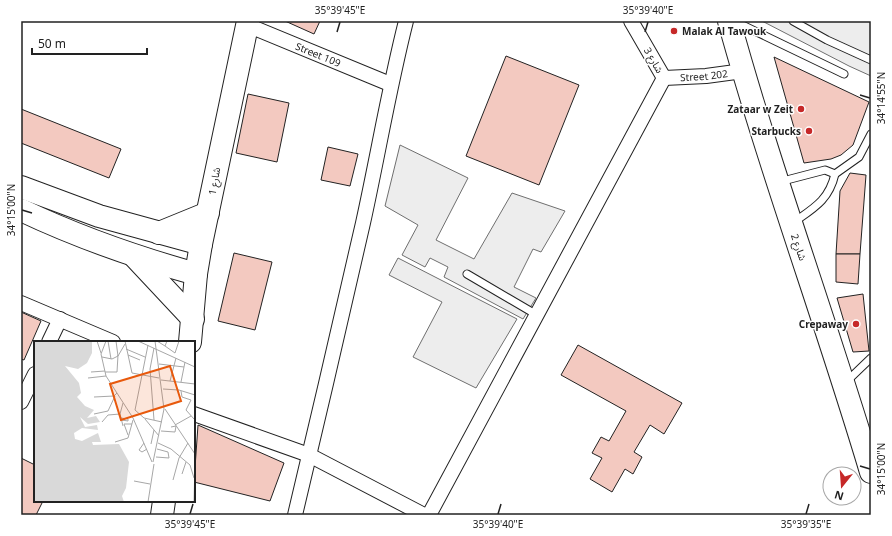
<svg xmlns="http://www.w3.org/2000/svg" width="892" height="536" viewBox="0 0 892 536" font-family="'Noto Sans','Noto Sans Arabic',sans-serif">
<style>
.parking{fill:#ededed;stroke:#6f6f6f}
.building{fill:#f3c9c0;stroke:#222}
.lines{fill:none;stroke-linecap:round;stroke-linejoin:round}
.lane-casing{stroke:#222;stroke-width:9}
.street-casing{stroke:#222;stroke-width:16}
.primary-casing{stroke:#222;stroke-width:24}
.highway-casing{stroke:#222;stroke-width:24}
.lane{stroke:#fff;stroke-width:7}
.street{stroke:#fff;stroke-width:14}
.primary{stroke:#fff;stroke-width:22}
.highway{stroke:#fff;stroke-width:22}
.ticks{fill:none;stroke:#222;stroke-width:1.5}
.poi-dot{fill:#c62828;stroke:#fff;stroke-width:1.5}
.labels{text-anchor:middle;stroke-width:3;stroke-linejoin:round;paint-order:stroke}
.poi-label{font-size:10px;font-weight:bold;fill:#222;stroke:#fff;text-anchor:end}
.street-label{font-size:10px;fill:#222;stroke:#fff}
.inset-road{fill:none;stroke:#a7a7a7;stroke-width:1}
.view{fill:#e8590c;fill-opacity:0.15;stroke:#e8590c;stroke-width:2}
.inset-edge{fill:none;stroke:#222;stroke-width:2}
.neatline{fill:none;stroke:#222;stroke-width:1.5}
.ticks-label{font-size:10px;text-anchor:middle;fill:#222}
</style>
<rect width="100%" height="100%" fill="#fff"/>
<g class="parking">
<path d="M762 21H871V76L849 66Z"/>
<path d="M400 145 468 178 436 240 474 259 512 193 565 211 541 252 533 249 514 287 536 298 523 319 444 277 448 267 430 258 425 267 402 255 418 225 385 206Z"/>
<path d="M398 258 517 319 476 388 413 357 442 302 389 275Z"/>
</g>
<g class="building">
<path d="M285 21H320L314 34Z"/>
<path d="M506 56 579 85 539 185 466 156Z"/>
<path d="M774 57 869 102 853 145 841 155 831 159 804 163Z"/>
<path d="M248 94 289 103 277 162 236 153Z"/>
<path d="M21 109 121 149 109 178 21 143Z"/>
<path d="M328 147 358 154 350 186 321 180Z"/>
<path d="M850 173 866 175 860 254H836L840 191Z"/>
<path d="M234 253 272 262 255 330 218 321Z"/>
<path d="M836 254H860L858 284 836 282Z"/>
<path d="M863 294 869 351 853 352 837 298Z"/>
<path d="M21 312 41 321 24 360 21 359Z"/>
<path d="M578 345 682 403 664 434 650 425 634 452 642 457 633 474 625 469 612 492 590 479 602 458 592 453 601 437 609 441 626 411 561 375Z"/>
<path d="M198 425 284 463 270 501 194 482Z"/>
<path d="M21 458 35 465V501H43L36 515H21Z"/>
</g>
<g class="lines">
<defs>
<g id="lane">
<path d="M734 21 844 74"/>
<path d="M793 21 827 40 871 60"/>
<path d="M779 182 825 170 835 174"/>
<path d="M794 222C814 208 829 200 835 174L859 157 871 134"/>
<path d="M467 274 537 315"/>
<path d="M846 382 871 358"/>
</g>
<g id="street">
<path d="M631 21 664 78"/>
<path id="s1" d="M247 25 390 84"/>
<path id="s2" d="M664 78 706 76 743 71"/>
<path d="M21 303 113 342"/>
<path d="M49 342 60 319"/>
<path d="M21 402 35 374"/>
<path d="M194 414 309 455 424 515"/>
<path d="M295 515C318 418 341 320 363 223 378 155 389 88 406 21"/>
<path d="M429 515 664 78"/>
</g>
<g id="primary">
<path d="M729 21C771 173 826 321 871 472"/>
<path d="M190 342 196 274 201 244 248 21"/>
<path d="M162 515 164 501"/>
</g>
<g id="highway">
<path d="M21 187 99 216 201 244"/>
<path d="M21 210C78 237 135 257 196 274"/>
<path d="M159 233 208 213"/>
<path d="M134 256 193 319"/>
</g>
</defs>
<use href="#lane" class="lane-casing"/>
<use href="#street" class="street-casing"/>
<use href="#primary" class="primary-casing"/>
<use href="#highway" class="highway-casing"/>
<use href="#lane" class="lane"/>
<use href="#street" class="street"/>
<use href="#primary" class="primary"/>
<use href="#highway" class="highway"/>
</g>
<path class="ticks" d="M337 32 340 22M645 32 648 22M860 95 870 98M22 210 32 213M860 466 870 469M190 514 193 504M498 514 501 504M806 514 809 504"/>
<g class="poi-dot">
<circle cx="674" cy="31" r="4"/>
<circle cx="801" cy="109" r="4"/>
<circle cx="809" cy="131" r="4"/>
<circle cx="856" cy="324" r="4"/>
</g>
<g class="labels">
<g class="poi-label">
<text x="682" y="35" text-anchor="start">Malak Al Tawouk</text>
<text x="793" y="113">Zataar w Zeit</text>
<text x="801" y="135">Starbucks</text>
<text x="848" y="328">Crepaway</text>
</g>
<g class="street-label">
<text dy="4" stroke="none"><textPath href="#s1" startOffset="77">Street 109</textPath></text>
<text transform="translate(654 60) rotate(60)" y="4">شارع 3</text>
<text dy="4" stroke="none"><textPath href="#s2" startOffset="40">Street 202</textPath></text>
<text transform="translate(214 181) rotate(-80)" y="4">شارع 1</text>
<text transform="translate(799 247) rotate(71)" y="4">شارع 2</text>
</g>
</g>
<g transform="translate(34 341)">
<rect width="161" height="161" fill="#fff"/>
<path d="M0 0H58V12L53 22 44 28 31 25 45 42 47 52 43 56 51 65 60 69 53 77 62 75 66 81 54 83 46 76 51 86 63 84 64 89 48 87 40 92 41 98 48 100 64 92 67 101H58L59 104 85 103 95 121 92 147 88 155 90 161H0Z" fill="#d9d9d9"/>
<path class="inset-road" d="M63 0 67 12M72 0 67 13 72 35 99 77 118 121M74 0 77 18M91 0 98 32 125 37M104 0 161 26M123 0 131 5 133 0M131 5 141 12 145 0M92 8 111 16M94 14 106 19M84 15 91 3M68 16 78 18 84 15 82 0M125 23 150 26M57 31 71 30M71 31H83L84 14M54 37 72 35M127 39 161 43M136 40 142 17M147 41 151 21M129 48 145 49 161 54M147 50 148 56 157 59 152 69 160 78M60 56 80 55 83 52M131 68 161 113M101 69 114 4M101 69 110 77 128 81M60 73 74 70 81 55M86 73 89 85M87 77 94 78V80L88 79M111 78 125 95M120 79 116 28 120 7M68 81 74 74 86 73 89 62M141 84 157 75M127 90 141 91 142 85 137 86M94 94 90 83H98M81 101 94 97 99 79M110 102 105 109 108 111 113 108M124 102 137 108 156 124 160 137M117 103 120 89M122 116 135 117 134 111 123 108M119 121 130 68 121 0M148 133 152 121M139 139 145 117 154 102M100 140 116 143M114 161 120 123M160 161 161 122"/>
<path class="view" d="M136 25 147 60 87 79 76 43Z"/>
<rect width="161" height="161" class="inset-edge"/>
</g>
<rect width="892" height="536" fill="none" stroke="#ffffff" stroke-width="44"/>
<g transform="translate(842 486) rotate(197)"><circle r="19" fill="#ffffff" stroke="#a7a7a7"/>
<path d="M0-3L7 15L0 10L-7 15Z" fill="#c62828"/>
<text y="-6" font-size="11" font-weight="bold" text-anchor="middle" fill="#222222">N</text>
</g>
<path d="M32 48v6h115v-6" fill="none" stroke="#222222" stroke-width="2"/>
<text x="38" y="48" font-size="12" fill="#222222" stroke="#ffffff" stroke-width="3" paint-order="stroke">50 m</text>
<rect x="22" y="22" width="848" height="492" class="neatline"/>
<g class="ticks-label">
<text x="340" y="14">35°39'45"E</text>
<text x="648" y="14">35°39'40"E</text>
<text transform="translate(881 98) rotate(-90)" y="4">34°14'55"N</text>
<text transform="translate(11 210) rotate(-90)" y="4">34°15'00"N</text>
<text transform="translate(881 469) rotate(-90)" y="4">34°15'00"N</text>
<text x="190" y="528">35°39'45"E</text>
<text x="498" y="528">35°39'40"E</text>
<text x="806" y="528">35°39'35"E</text>
</g>
</svg>
